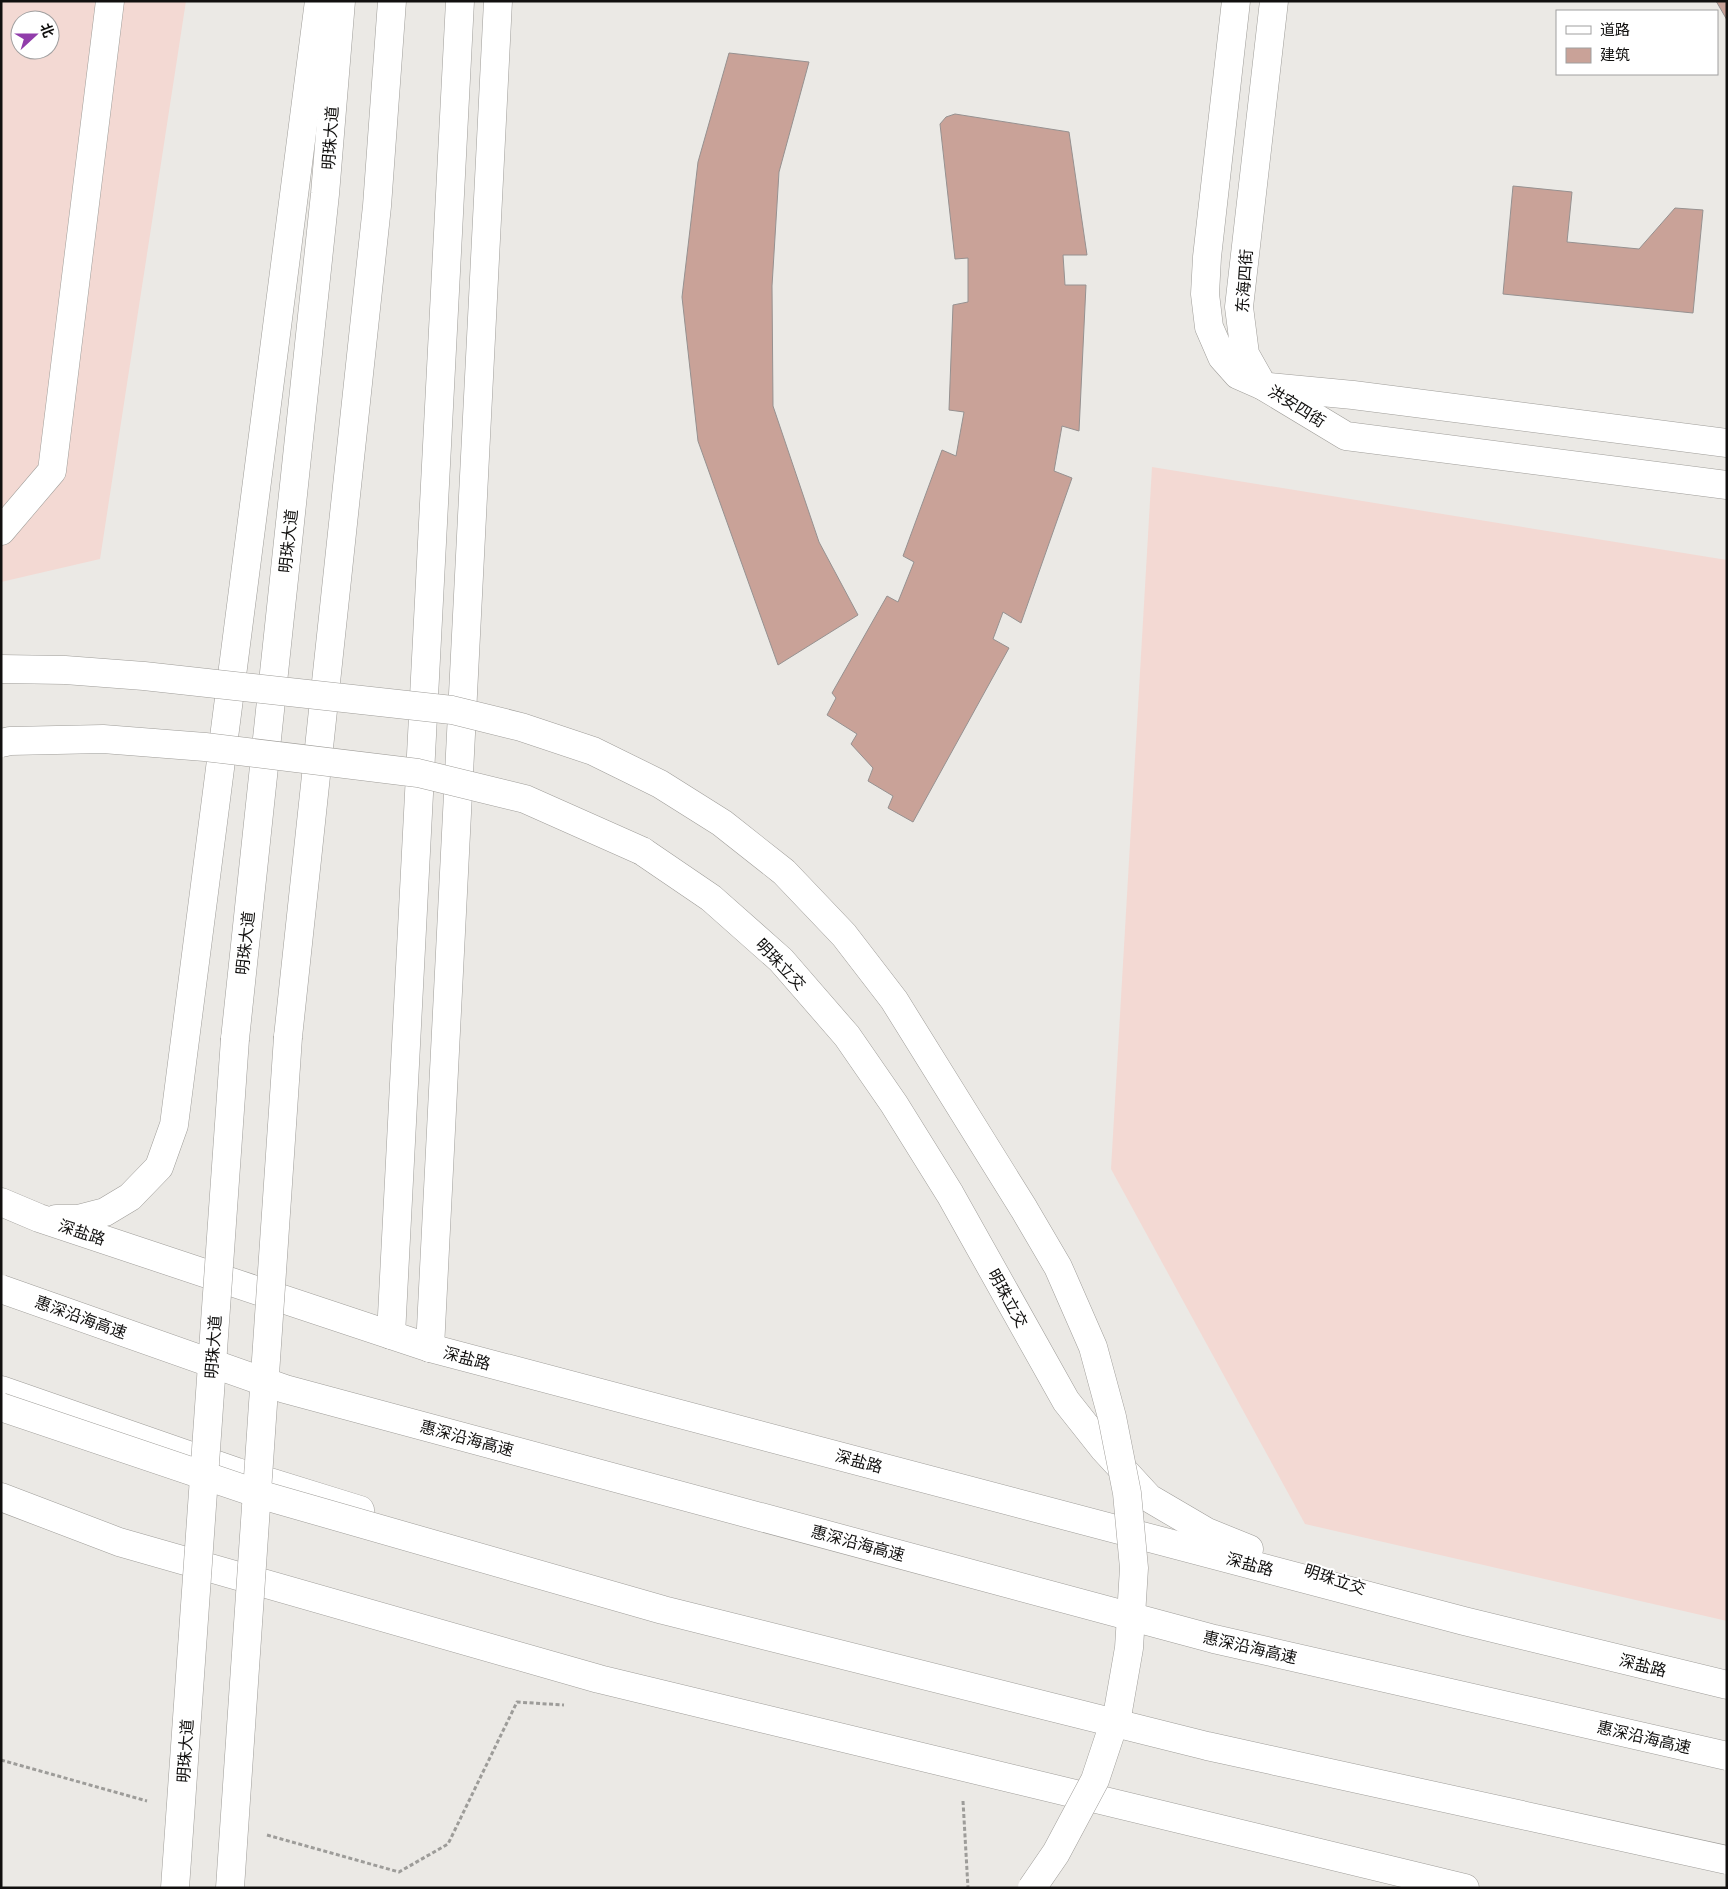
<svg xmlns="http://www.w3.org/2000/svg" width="1728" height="1889" viewBox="0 0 1728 1889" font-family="Ubuntu,'Noto Sans SC',sans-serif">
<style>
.industrial{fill:#f3d9d3;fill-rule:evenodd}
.building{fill:#c9a298;stroke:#969190}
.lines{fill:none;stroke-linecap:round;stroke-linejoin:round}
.minor-casing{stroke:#9f9d99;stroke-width:29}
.major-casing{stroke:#9f9d99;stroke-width:29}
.path{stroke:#9d9c99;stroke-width:3;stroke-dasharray:4 2.5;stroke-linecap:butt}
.minor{stroke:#fff;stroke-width:28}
.major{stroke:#fff;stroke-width:28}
.minor-bridge-casing{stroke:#9f9d99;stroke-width:29;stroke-linecap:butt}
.major-bridge-casing{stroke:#9f9d99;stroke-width:29;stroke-linecap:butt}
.highway-bridge-casing{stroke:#9f9d99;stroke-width:29;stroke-linecap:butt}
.minor-bridge{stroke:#fff;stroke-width:28}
.major-bridge{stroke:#fff;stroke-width:28}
.highway-bridge{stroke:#fff;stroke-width:28}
.labels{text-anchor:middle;stroke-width:4;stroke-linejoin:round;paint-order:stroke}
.street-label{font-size:16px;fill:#11100f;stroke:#fff}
</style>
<rect width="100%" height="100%" fill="#ebe9e5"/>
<g class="industrial">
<path d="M1 1H186L100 559 1 582ZM20 20H50V50H20Z"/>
<path d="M1152 467 1727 560V1621L1305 1524 1111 1169Z"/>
</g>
<g class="building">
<path d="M1716 1H1727V20Z"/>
<path d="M729 53 809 62 779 172 772 286 773 406 819 542 858 615 778 665 698 441 682 297 698 162Z"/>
<path d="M955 114 1069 132 1087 255H1063L1065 285H1086L1079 431 1062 426 1054 471 1072 478 1021 623 1003 612 993 639 1009 648 913 822 888 808 893 796 868 781 873 768 851 744 857 734 827 715 836 698 832 693 887 596 898 602 914 562 903 556 942 450 956 456 964 412 949 410 953 305 968 302V258L955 259 940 124 946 117Z"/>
<path d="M1513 186 1572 192 1567 242 1639 249 1675 208 1703 210 1693 313 1503 294Z"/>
</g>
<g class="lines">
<defs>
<g id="minor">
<path d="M1236 1 1207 257 1205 294 1209 327 1222 357 1238 375 1263 386 1346 436 1727 485"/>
<path d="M1263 386 1245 354 1239 307 1274 1"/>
<path d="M1269 387 1353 395 1727 443"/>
<path d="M1 531 52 471 110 1"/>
<path d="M288 1037 377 206 392 1"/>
<path d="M235 1039 325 194 341 1"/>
</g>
<g id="major">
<path d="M642 851 711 898 781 960 847 1036 894 1104 950 1194 1066 1401 1104 1449 1149 1498 1207 1532 1249 1549"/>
<path d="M1 1202 39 1218 430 1348 1464 1621 1727 1685"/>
<path d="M56 1219H78L105 1212 130 1197 159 1167 174 1125 319 1"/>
<path d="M391 1335 460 1"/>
<path d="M430 1348 498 1"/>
<path d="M1 1390 237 1472 360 1510"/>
<path d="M1 1497 119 1542 599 1679 1465 1888"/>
</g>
</defs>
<use href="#minor" class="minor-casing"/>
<use href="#major" class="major-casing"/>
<g class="path">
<path d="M1 1760 147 1801"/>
<path d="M963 1801 968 1888"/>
<path d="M267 1835 399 1872 448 1844 517 1702 564 1705"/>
</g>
<use href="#minor" class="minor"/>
<use href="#major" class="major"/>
<defs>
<g id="minor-bridge">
<path d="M175 1888 235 1039"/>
<path d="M230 1888 288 1037"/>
</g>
<g id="major-bridge">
<path d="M1 669 65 670 144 676 452 710 521 727 593 751 660 784 722 823 784 872 844 935 894 1000 1024 1209 1058 1267 1093 1347 1112 1417 1127 1493 1134 1568 1129 1648 1118 1711 1095 1780 1056 1853 1032 1888"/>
<path d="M1 743 10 741 103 739 205 747 418 773 525 799 642 851"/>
</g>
<g id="highway-bridge">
<path d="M1 1289 285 1389 1214 1639 1727 1756"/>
<path d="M1 1407 265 1496 663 1610 1207 1746 1727 1860"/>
</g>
</defs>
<use href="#minor-bridge" class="minor-bridge-casing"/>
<use href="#major-bridge" class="major-bridge-casing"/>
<use href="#highway-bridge" class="highway-bridge-casing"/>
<use href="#minor-bridge" class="minor-bridge"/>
<use href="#major-bridge" class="major-bridge"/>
<use href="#highway-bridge" class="highway-bridge"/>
</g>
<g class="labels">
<g class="street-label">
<text transform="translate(330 138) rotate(-86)" y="6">明珠大道</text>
<text transform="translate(1244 281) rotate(-86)" y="6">东海四街</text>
<text transform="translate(1297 406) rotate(32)" y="6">洪安四街</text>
<text transform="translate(288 541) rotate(-84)" y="6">明珠大道</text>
<text transform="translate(245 943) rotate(-84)" y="6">明珠大道</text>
<text transform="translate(781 964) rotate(46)" y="6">明珠立交</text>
<text transform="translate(82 1232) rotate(18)" y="6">深盐路</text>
<text transform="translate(1008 1298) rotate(61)" y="6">明珠立交</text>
<text transform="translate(81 1317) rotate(20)" y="6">惠深沿海高速</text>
<text transform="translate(213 1347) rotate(-86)" y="6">明珠大道</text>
<text transform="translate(467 1358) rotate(15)" y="6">深盐路</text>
<text transform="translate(467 1438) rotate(15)" y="6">惠深沿海高速</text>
<text transform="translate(859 1461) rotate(15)" y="6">深盐路</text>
<text transform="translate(858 1543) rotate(15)" y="6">惠深沿海高速</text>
<text transform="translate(1250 1564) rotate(15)" y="6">深盐路</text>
<text transform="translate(1335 1579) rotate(18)" y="6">明珠立交</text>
<text transform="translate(1250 1647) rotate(13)" y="6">惠深沿海高速</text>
<text transform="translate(1643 1665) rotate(14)" y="6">深盐路</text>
<text transform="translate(1644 1737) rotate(13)" y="6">惠深沿海高速</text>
<text transform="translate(185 1751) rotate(-86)" y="6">明珠大道</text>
</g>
</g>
<rect width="1728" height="1889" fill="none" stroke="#11100f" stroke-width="5"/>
<rect x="1556" y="10" width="162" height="65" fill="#ffffff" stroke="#a09f9f"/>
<rect x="1566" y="26" width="25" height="8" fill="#ffffff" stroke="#a09f9f"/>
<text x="1600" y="35" font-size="15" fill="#11100f">道路</text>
<rect x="1566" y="48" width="25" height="15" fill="#c9a298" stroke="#a09f9f"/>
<text x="1600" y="60" font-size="15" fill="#11100f">建筑</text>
<g transform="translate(35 35) rotate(69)"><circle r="24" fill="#ffffff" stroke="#a09f9f"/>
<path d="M0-4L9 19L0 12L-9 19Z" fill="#913dab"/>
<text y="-8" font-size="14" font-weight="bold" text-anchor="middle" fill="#11100f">北</text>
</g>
</svg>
